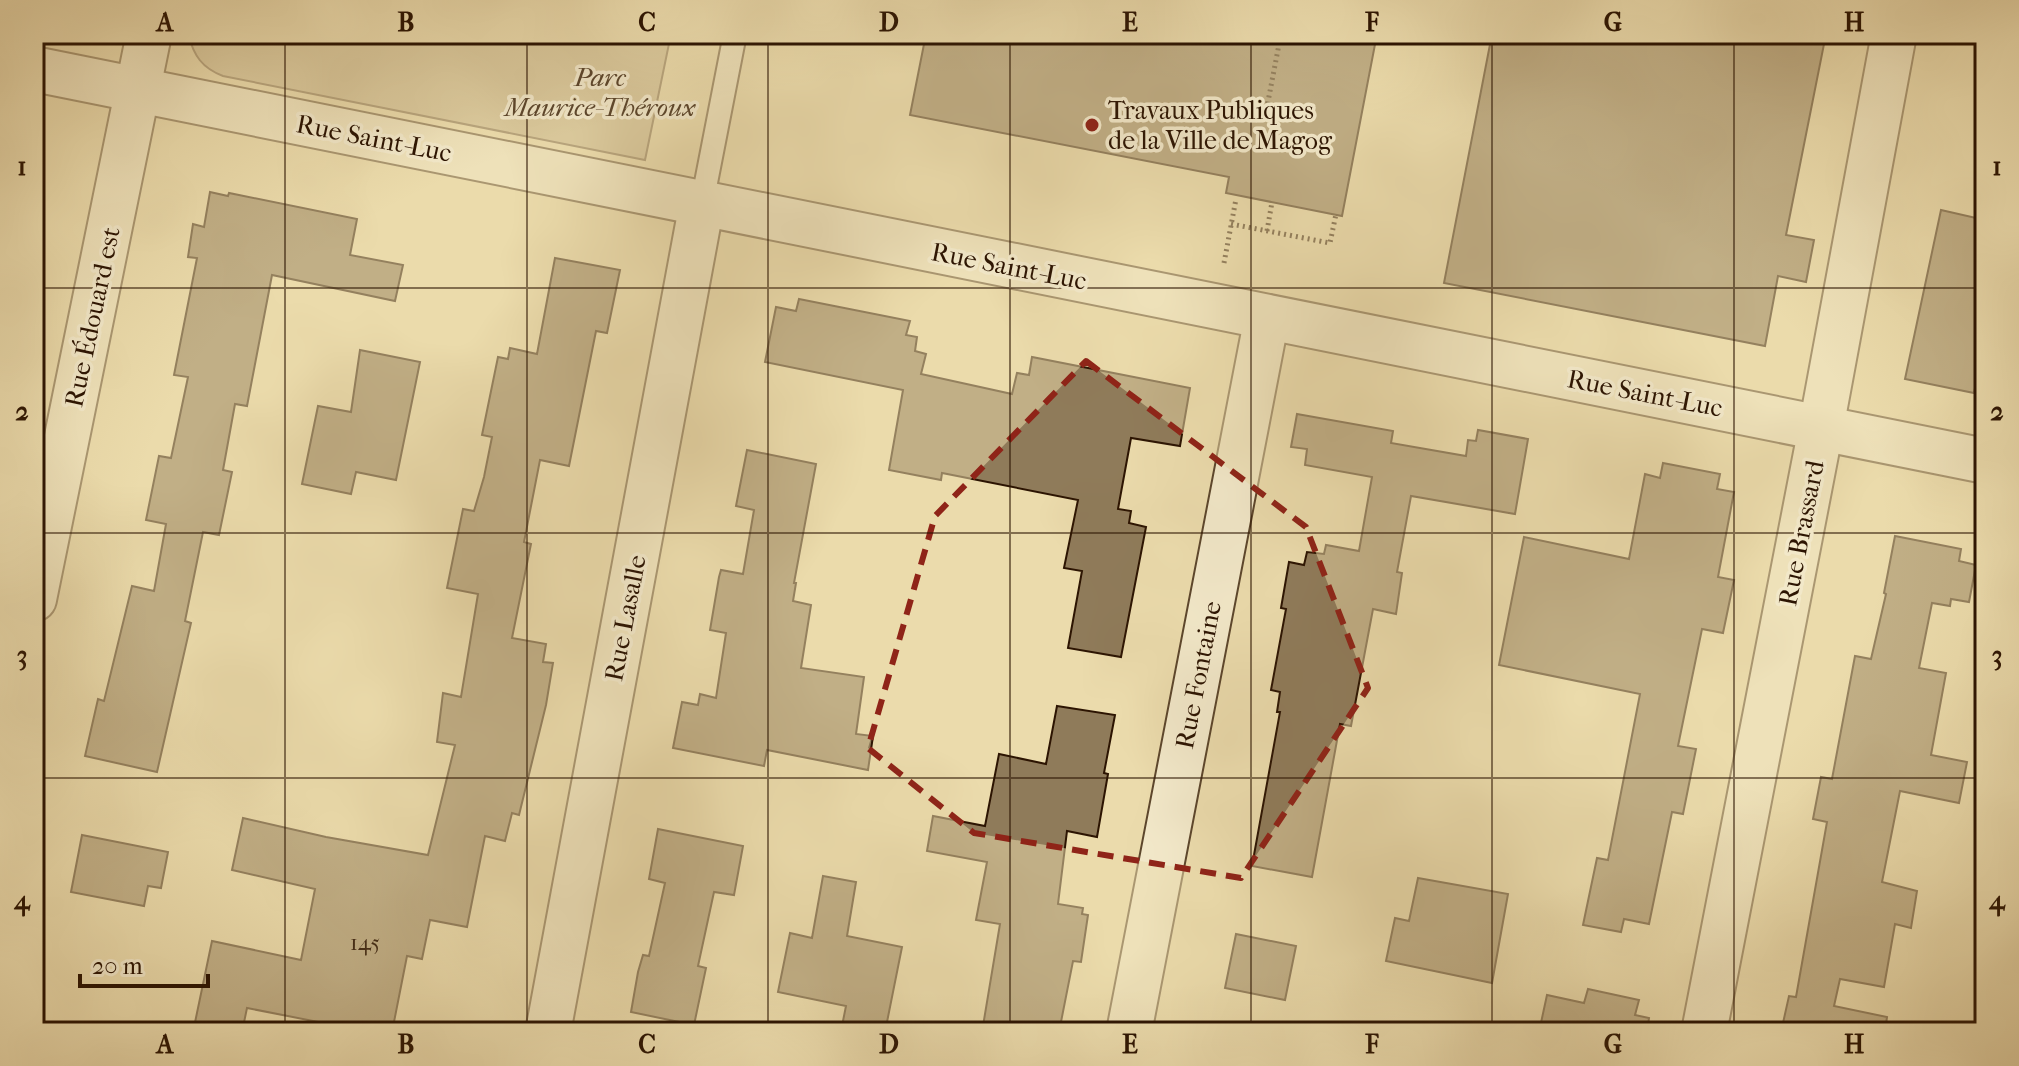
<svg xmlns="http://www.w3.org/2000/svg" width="2019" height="1066" viewBox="0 0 2019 1066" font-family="'IM FELL French Canon',serif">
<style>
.green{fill:#cbb98f;stroke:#7c6648;stroke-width:2}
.building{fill:#8f7b5a;stroke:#2c1402;stroke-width:2}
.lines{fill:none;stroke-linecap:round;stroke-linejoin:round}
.service-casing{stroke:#5c462c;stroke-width:26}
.minor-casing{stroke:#5c462c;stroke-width:48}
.path{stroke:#2c1402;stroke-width:5;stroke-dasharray:2 4;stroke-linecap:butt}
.service{stroke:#f2e8c9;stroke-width:22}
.minor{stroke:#f2e8c9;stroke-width:44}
.marked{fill:none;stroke:#8f2418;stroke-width:6;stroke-dasharray:16 10;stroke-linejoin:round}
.grid{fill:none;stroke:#2c1402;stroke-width:2;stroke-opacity:0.55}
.poi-dot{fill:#8f2418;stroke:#f2e8c9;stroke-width:3}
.labels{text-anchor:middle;stroke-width:7;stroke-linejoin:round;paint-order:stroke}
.number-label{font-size:22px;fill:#452e18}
.park-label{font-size:26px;font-style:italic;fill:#5c462c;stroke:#f2e8c9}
.poi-label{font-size:26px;fill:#2c1402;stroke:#f2e8c9;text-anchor:start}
.street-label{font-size:26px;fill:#2c1402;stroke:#f2e8c9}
.neatline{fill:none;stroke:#2c1402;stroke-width:3}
.grid-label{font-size:26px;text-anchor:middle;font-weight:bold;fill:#2c1402}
</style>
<rect width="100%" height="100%" fill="#ebdbac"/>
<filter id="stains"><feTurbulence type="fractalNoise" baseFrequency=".0025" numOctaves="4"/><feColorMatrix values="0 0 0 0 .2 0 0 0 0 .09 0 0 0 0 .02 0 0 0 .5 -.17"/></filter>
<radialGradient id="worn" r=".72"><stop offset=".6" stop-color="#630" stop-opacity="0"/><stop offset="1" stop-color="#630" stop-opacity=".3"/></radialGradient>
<path class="green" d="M188 34H671L645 160 223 76C202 68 194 56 188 34Z"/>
<g class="building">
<path d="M926 34H1377L1342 216 1226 193 1229 177 910 115Z"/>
<path d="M1492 34H1826L1786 235 1814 240 1806 282 1778 276 1765 346 1444 283Z"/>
<path d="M210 192 228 196 229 193 357 219 350 255 403 265 395 301 272 275 247 406 235 404 223 470 232 472 219 535 203 532 185 621 191 623 157 772 85 756 98 699 104 701 132 586 154 591 166 524 146 520 159 456 171 458 188 377 174 375 197 258 188 257 193 224 204 227Z"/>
<path d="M1941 210 1985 220V374L1978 373 1974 393 1905 379Z"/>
<path d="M555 258 620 270 607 333 596 331 569 466 540 460 524 542 531 544 512 638 546 644 543 662 553 663 546 705 519 815 512 813 505 841 485 836 467 927 430 920 422 959 407 956 392 1032H369L247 1008 242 1032H193L212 941 301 960 315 889 232 870 243 818 326 837 428 855 455 745 437 742 443 693 461 697 478 594 447 588 463 509 474 511 484 477 492 437 482 435 498 357 508 359 510 348 537 354Z"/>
<path d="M799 299 910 321 906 335 917 337 915 351 926 354 921 374 1012 394 1017 373 1029 375 1032 357 1190 388 1180 446 1131 438 1118 509 1131 511 1129 523 1146 527 1121 657 1068 648 1082 571 1064 568 1078 500 942 473 941 480 889 470 903 390 765 362 776 307 796 311Z"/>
<path d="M360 350 420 362 396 480 356 472 351 494 302 484 318 406 351 412Z"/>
<path d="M1297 414 1393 431 1391 443 1466 456 1468 440 1476 441 1478 430 1528 439 1515 514 1411 496 1397 572 1402 573 1396 614 1373 609 1351 726 1340 724 1312 877 1252 866 1280 712H1277L1280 692 1271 690 1286 609 1281 608 1289 562 1304 565 1307 552 1324 554 1326 545 1359 551 1372 477 1305 465 1307 449 1291 447Z"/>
<path d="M747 450 816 464 794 583H796L793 601 811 605 801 668 864 677 856 734 873 736 868 770 767 750 764 766 673 748 682 702 698 705 700 694 716 698 726 633 710 630 719 577 721 570 743 574 754 510 736 506Z"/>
<path d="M1663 463 1720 474 1717 489 1734 492 1718 577 1734 580 1723 633 1702 629 1678 746 1696 749 1683 814 1672 812 1649 924 1624 919 1621 932 1583 925 1597 858 1608 860 1640 694 1499 665 1524 537 1629 559 1645 474 1660 478Z"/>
<path d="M1895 536 1961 549 1959 561 1976 565 1969 602 1951 599 1950 606 1932 603 1919 668 1946 673 1931 755 1967 762 1959 803 1900 791 1882 882 1917 891 1911 928 1895 924 1884 987 1840 979 1834 1006 1887 1017 1885 1032H1781L1789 996 1796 997 1827 822 1813 819 1821 777 1832 779 1855 656 1871 659 1886 594 1884 593Z"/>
<path d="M1057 706 1115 715 1104 773 1108 774 1097 837 1067 831 1058 904 1083 908 1082 914 1088 915 1081 962 1073 961 1059 1032H982L1000 924 976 920 987 862 927 851 933 816 985 826 999 754 1046 764Z"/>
<path d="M658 829 743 846 734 895 714 892 698 966 706 968 694 1025 631 1012 638 972 643 955 649 956 665 883 649 879Z"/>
<path d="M82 835 168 852 161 888 148 886 144 906 71 892Z"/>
<path d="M823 876 856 882 847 936 902 947 885 1032 842 1026 846 1006 778 992 790 933 812 938Z"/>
<path d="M1418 878 1508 894 1492 983 1386 961 1395 918 1409 921Z"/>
<path d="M1236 934 1296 946 1285 1000 1225 988Z"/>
<path d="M1588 989 1639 1000 1635 1015 1649 1018 1647 1032H1539L1547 995 1584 1003Z"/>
</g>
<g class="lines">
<defs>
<path id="service" d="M702 203 735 34"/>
<g id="minor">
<path d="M34 69 1985 461"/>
<path d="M34 599 149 34"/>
<path d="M548 1032 702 203"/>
<path d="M1129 1032 1267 317"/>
<path d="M1704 1032 1821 428 1894 34"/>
</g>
</defs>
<use href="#service" class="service-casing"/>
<use href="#minor" class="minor-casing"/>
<g class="path">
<path d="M1275 114 1266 112 1281 34"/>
<path d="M1231 224 1330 243 1336 214"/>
<path d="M1267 231 1272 202"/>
<path d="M1224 263 1236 199"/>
</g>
<use href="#service" class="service"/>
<use href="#minor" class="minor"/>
</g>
<path d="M0 0H2019V1066H0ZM1086 361 1306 527 1368 688 1241 878 974 833 868 748 935 516Z" fill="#ebdbac" fill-opacity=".55" fill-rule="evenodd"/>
<path class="marked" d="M1086 361 1306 527 1368 688 1241 878 974 833 868 748 935 516Z"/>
<path class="grid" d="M285 34V1032M527 34V1032M768 34V1032M1010 34V1032M1251 34V1032M1492 34V1032M1734 34V1032M34 288H1985M34 533H1985M34 778H1985"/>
<circle class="poi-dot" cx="1092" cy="125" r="8"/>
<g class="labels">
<g class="number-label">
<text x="365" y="950">145</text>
</g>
<g class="park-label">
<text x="600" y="86">Parc<tspan x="600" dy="30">Maurice-Théroux</tspan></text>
</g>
<g class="poi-label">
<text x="1108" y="119">Travaux Publiques<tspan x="1108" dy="30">de la Ville de Magog</tspan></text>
</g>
<g class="street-label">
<text transform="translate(374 138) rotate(11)" y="9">Rue Saint-Luc</text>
<text transform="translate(1009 266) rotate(11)" y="9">Rue Saint-Luc</text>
<text transform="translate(92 317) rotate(-78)" y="9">Rue Édouard est</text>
<text transform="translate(1645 393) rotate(11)" y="9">Rue Saint-Luc</text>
<text transform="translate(1801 533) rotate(-79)" y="9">Rue Brassard</text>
<text transform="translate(625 618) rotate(-79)" y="9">Rue Lasalle</text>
<text transform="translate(1198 675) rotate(-79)" y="9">Rue Fontaine</text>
</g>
</g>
<rect width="2019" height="1066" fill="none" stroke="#ebdbac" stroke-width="88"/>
<path d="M80 974v12h128v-12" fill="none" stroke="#2c1402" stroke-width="4"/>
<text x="92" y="974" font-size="24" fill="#2c1402" stroke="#f2e8c9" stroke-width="6" paint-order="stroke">20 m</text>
<rect x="44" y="44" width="1931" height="978" class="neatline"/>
<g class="grid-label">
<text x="165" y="31">A</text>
<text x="406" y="31">B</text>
<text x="647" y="31">C</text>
<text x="889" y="31">D</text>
<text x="1130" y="31">E</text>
<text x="1372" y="31">F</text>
<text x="1613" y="31">G</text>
<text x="1854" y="31">H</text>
<text x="22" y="175">1</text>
<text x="1997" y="175">1</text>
<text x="22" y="420">2</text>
<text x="1997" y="420">2</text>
<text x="22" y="664">3</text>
<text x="1997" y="664">3</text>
<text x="22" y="909">4</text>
<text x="1997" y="909">4</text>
<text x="165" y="1053">A</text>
<text x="406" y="1053">B</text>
<text x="647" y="1053">C</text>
<text x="889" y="1053">D</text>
<text x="1130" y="1053">E</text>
<text x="1372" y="1053">F</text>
<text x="1613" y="1053">G</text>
<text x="1854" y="1053">H</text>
</g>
<rect width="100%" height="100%" filter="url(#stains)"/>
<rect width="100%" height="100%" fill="url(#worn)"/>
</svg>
